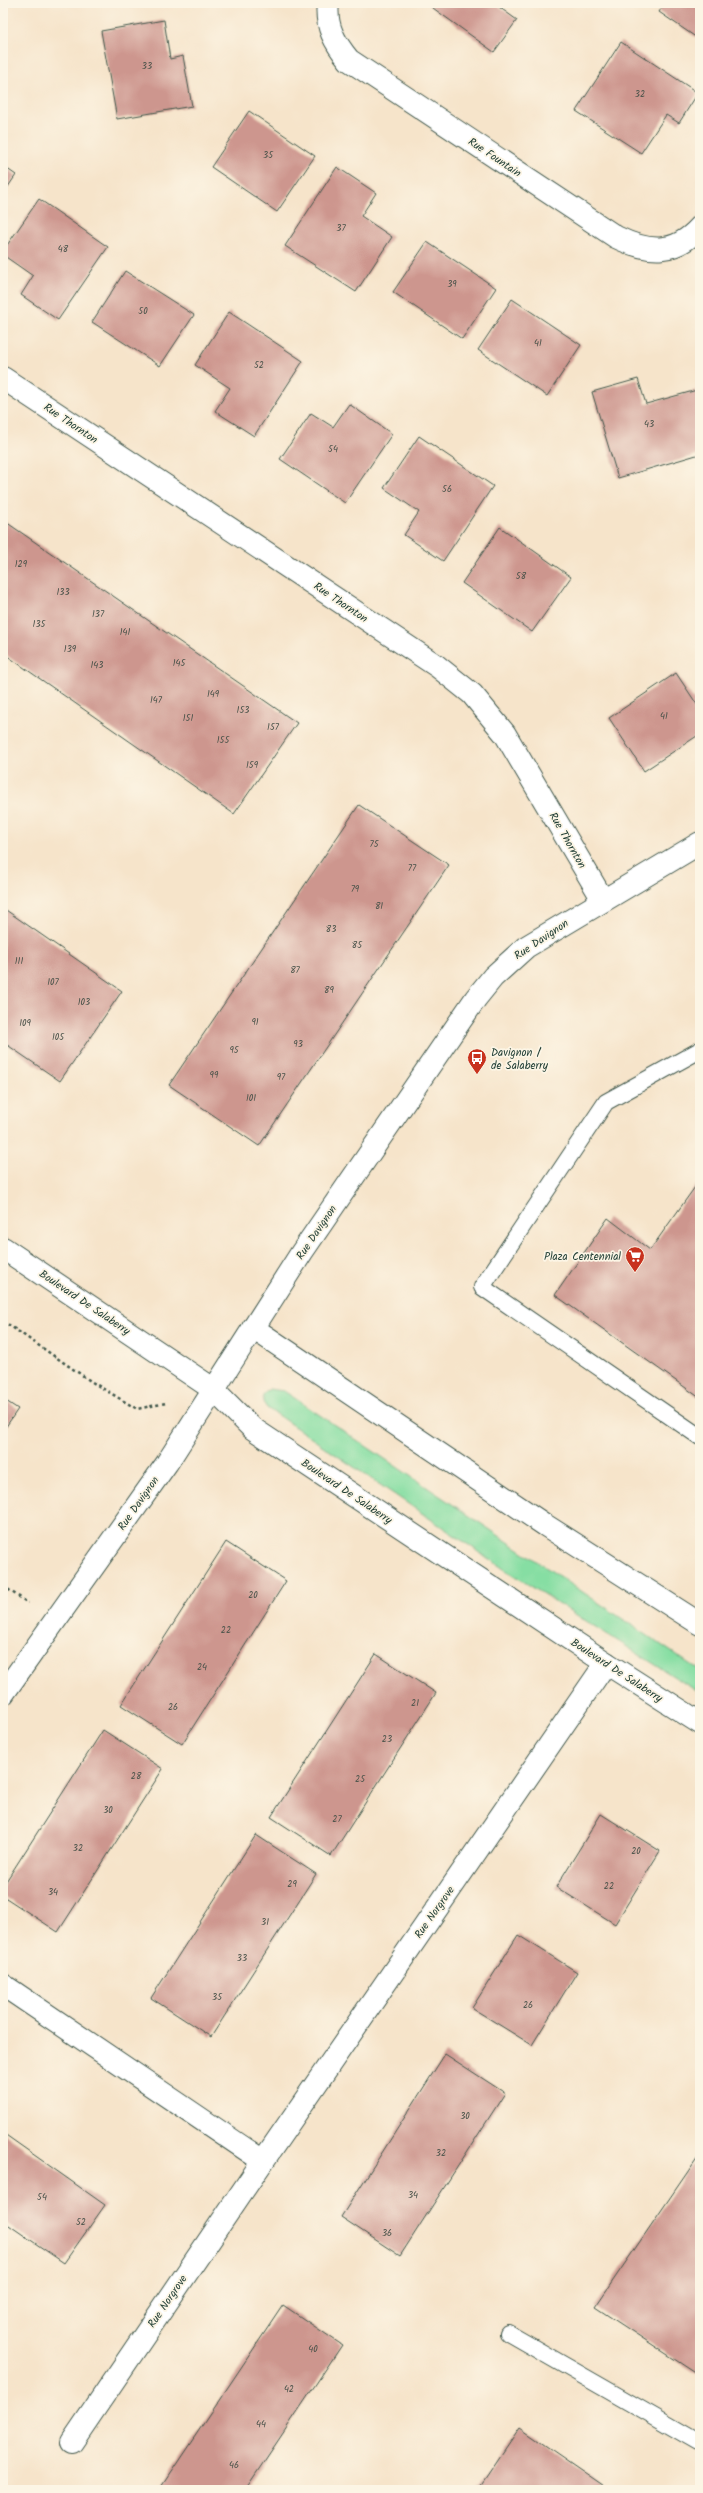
<svg xmlns="http://www.w3.org/2000/svg" width="703" height="2493" viewBox="0 0 703 2493" font-family="Kalam,sans-serif">
<style>
.green{fill:#86dea3;stroke:#528e6c}
.building{fill:#cd968e}
.lines{fill:none;stroke-linecap:round;stroke-linejoin:round}
.service-casing{stroke:#3f564a;stroke-width:18}
.minor-casing{stroke:#3f564a;stroke-width:24}
.tertiary-casing{stroke:#3f564a;stroke-width:24}
.path{stroke:#3f564a;stroke-width:2.5;stroke-dasharray:3 3;stroke-linecap:butt}
.service{stroke:#fff;stroke-width:16}
.minor{stroke:#fff;stroke-width:22}
.tertiary{stroke:#fff;stroke-width:22}
.labels{text-anchor:middle;stroke-width:3.5;stroke-linejoin:round;paint-order:stroke}
.number-label{font-size:9px;fill:#4a534a}
.street-label{font-size:11px;fill:#1f3d34;stroke:#fcf5e5}
.poi-label{font-size:11px;fill:#1f3d34;stroke:#fcf5e5;text-anchor:start}
</style>
<rect width="100%" height="100%" fill="#fcf5e5"/>
<filter id="ink" filterUnits="userSpaceOnUse"><feTurbulence type="fractalNoise" baseFrequency=".025" numOctaves="2"/><feDisplacementMap in="SourceGraphic" scale="8" xChannelSelector="R" yChannelSelector="G"/><feConvolveMatrix kernelMatrix="1 2 1 2 8 2 1 2 1" color-interpolation-filters="sRGB"/></filter>
<filter id="wash" filterUnits="userSpaceOnUse"><feTurbulence type="fractalNoise" baseFrequency=".012" numOctaves="4" result="noise"/><feDisplacementMap in="SourceGraphic" scale="16" xChannelSelector="R" yChannelSelector="G"/><feGaussianBlur stdDeviation="0.9" result="paint"/><feColorMatrix in="noise" values="0 0 0 0 0 0 0 0 0 0 0 0 0 0 0 0 0 1.4 0 .05"/><feComposite in="paint" operator="in"/></filter>
<g filter="url(#wash)">
<rect width="100%" height="100%" fill="#f6e4ca"/>
<path class="green" d="M269 1389 284 1391 700 1671V1693L507 1571 267 1408 263 1402V1395Z"/>
<g id="blocks">
<g class="building">
<path d="M426 3H501L499 7 517 20 494 52Z"/>
<path d="M665 3H700V40L659 12Z"/>
<path d="M164 20 170 59 183 56 192 106 117 119 101 31Z"/>
<path d="M621 42 698 93 679 123 666 115 641 153 576 111Z"/>
<path d="M249 111 315 156 277 212 211 167Z"/>
<path d="M3 166 16 175 3 194Z"/>
<path d="M337 167 376 193 361 216 392 237 356 292 285 246Z"/>
<path d="M39 199 108 247 58 320 21 295 33 276 3 255V251Z"/>
<path d="M427 242 496 288 462 339 393 292Z"/>
<path d="M125 271 194 315 160 366 92 322Z"/>
<path d="M512 299 581 345 547 396 478 350Z"/>
<path d="M229 312 303 361 254 436 215 411 230 388 195 365Z"/>
<path d="M638 379 646 404 697 390 700 401V454L618 478 592 392Z"/>
<path d="M349 404 392 434 345 503 280 459 311 413 333 427Z"/>
<path d="M419 436 493 486 443 561 404 535 419 512 384 488Z"/>
<path d="M3 520 297 723 234 814 3 653Z"/>
<path d="M500 527 571 577 532 632 462 583Z"/>
<path d="M676 673 700 709V734L644 771 609 718Z"/>
<path d="M359 805 449 865 259 1146 169 1085Z"/>
<path d="M3 908 122 991 60 1081 3 1042Z"/>
<path d="M700 1180V1398L555 1295 608 1218 650 1250Z"/>
<path d="M3 1399 18 1409 3 1431Z"/>
<path d="M226 1542 286 1581 182 1744 121 1705Z"/>
<path d="M376 1654 436 1693 331 1856 271 1817Z"/>
<path d="M103 1730 163 1769 58 1932 3 1896V1886Z"/>
<path d="M601 1814 660 1851 615 1924 556 1887Z"/>
<path d="M256 1835 316 1874 211 2037 151 1998Z"/>
<path d="M518 1935 577 1972 532 2045 472 2008Z"/>
<path d="M445 2054 505 2093 400 2256 341 2217Z"/>
<path d="M3 2133 105 2205 64 2263 3 2221Z"/>
<path d="M700 2154V2376L595 2307Z"/>
<path d="M283 2305 342 2345 245 2490H159Z"/>
<path d="M520 2428 610 2490H478Z"/>
</g>
</g>
</g>
<g filter="url(#ink)">
<use href="#blocks" fill-opacity="0" stroke="#3f564a" stroke-width="1"/>
<g class="lines">
<defs>
<g id="service">
<path d="M700 1050 606 1102 482 1287 700 1437"/>
<path d="M508 2333 700 2443"/>
</g>
<g id="minor">
<path d="M328 3C325 26 335 43 349 60L616 237C647 252 674 256 700 227"/>
<path d="M3 378 437 666 472 694 505 734 603 900"/>
<path d="M3 1248 213 1389"/>
<path d="M3 1694 167 1463 302 1252 476 998 493 977 526 947 700 843"/>
<path d="M3 1985 263 2161"/>
<path d="M72 2442 263 2161 606 1663"/>
</g>
<g id="tertiary">
<path d="M253 1328 545 1525 700 1624"/>
<path d="M213 1389 252 1428 606 1663 700 1723"/>
</g>
</defs>
<use href="#service" class="service-casing"/>
<use href="#minor" class="minor-casing"/>
<use href="#tertiary" class="tertiary-casing"/>
<g class="path">
<path d="M3 1321 92 1382 137 1409 166 1403"/>
<path d="M3 1586 28 1603"/>
</g>
<use href="#service" class="service"/>
<use href="#minor" class="minor"/>
<use href="#tertiary" class="tertiary"/>
</g>
</g>
<defs>
<symbol id="bus-pin" viewBox="-11 -11 22 30"><path d="M0 17L-7.5 6A9.5 9.5 0 1 1 7.5 6Z" fill="#c8321e" stroke="#fcf5e5"/><path d="M-5-6H5V4H4V6H2V4H-2V6H-4V4H-5ZM-3.5-4V0h7V-4ZM-3.5 1.2v1.5H-2V1.2ZM2 1.2v1.5H3.5V1.2Z" fill="#fff"/></symbol>
<symbol id="supermarket-pin" viewBox="-11 -11 22 30"><path d="M0 17L-7.5 6A9.5 9.5 0 1 1 7.5 6Z" fill="#c8321e" stroke="#fcf5e5"/><path d="M-6-5.5h2.5l.6 2H6L4.5 2H-2.5L-4.4-4H-6ZM-1.5 3.2a1.3 1.3 0 1 0 .1 0ZM3 3.2a1.3 1.3 0 1 0 .1 0Z" fill="#fff"/></symbol>
</defs>
<g fill-rule="evenodd">
<use href="#bus-pin" x="466" y="1047" width="22" height="30"/>
<use href="#supermarket-pin" x="624" y="1245" width="22" height="30"/>
</g>
<g class="labels">
<g class="number-label">
<text x="147" y="69">33</text>
<text x="640" y="97">32</text>
<text x="268" y="158">35</text>
<text x="341" y="231">37</text>
<text x="63" y="252">48</text>
<text x="452" y="287">39</text>
<text x="143" y="314">50</text>
<text x="538" y="346">41</text>
<text x="259" y="368">52</text>
<text x="649" y="427">43</text>
<text x="333" y="452">54</text>
<text x="447" y="492">56</text>
<text x="21" y="567">129</text>
<text x="521" y="579">58</text>
<text x="63" y="595">133</text>
<text x="98" y="617">137</text>
<text x="39" y="627">135</text>
<text x="125" y="635">141</text>
<text x="70" y="652">139</text>
<text x="179" y="666">145</text>
<text x="97" y="668">143</text>
<text x="213" y="697">149</text>
<text x="156" y="703">147</text>
<text x="243" y="713">153</text>
<text x="664" y="719">41</text>
<text x="188" y="721">151</text>
<text x="273" y="730">157</text>
<text x="223" y="743">155</text>
<text x="252" y="768">159</text>
<text x="374" y="847">75</text>
<text x="412" y="871">77</text>
<text x="355" y="892">79</text>
<text x="379" y="909">81</text>
<text x="331" y="932">83</text>
<text x="357" y="948">85</text>
<text x="19" y="964">111</text>
<text x="295" y="973">87</text>
<text x="53" y="985">107</text>
<text x="329" y="993">89</text>
<text x="84" y="1005">103</text>
<text x="255" y="1025">91</text>
<text x="25" y="1026">109</text>
<text x="58" y="1040">105</text>
<text x="298" y="1047">93</text>
<text x="234" y="1053">95</text>
<text x="214" y="1078">99</text>
<text x="281" y="1080">97</text>
<text x="251" y="1101">101</text>
<text x="253" y="1598">20</text>
<text x="226" y="1633">22</text>
<text x="202" y="1670">24</text>
<text x="415" y="1706">21</text>
<text x="173" y="1710">26</text>
<text x="387" y="1742">23</text>
<text x="136" y="1779">28</text>
<text x="360" y="1782">25</text>
<text x="108" y="1813">30</text>
<text x="337" y="1822">27</text>
<text x="78" y="1851">32</text>
<text x="636" y="1854">20</text>
<text x="292" y="1887">29</text>
<text x="609" y="1889">22</text>
<text x="53" y="1895">34</text>
<text x="265" y="1925">31</text>
<text x="242" y="1961">33</text>
<text x="217" y="2000">35</text>
<text x="528" y="2008">26</text>
<text x="465" y="2119">30</text>
<text x="441" y="2156">32</text>
<text x="413" y="2198">34</text>
<text x="42" y="2200">54</text>
<text x="81" y="2225">52</text>
<text x="387" y="2236">36</text>
<text x="313" y="2352">40</text>
<text x="289" y="2392">42</text>
<text x="261" y="2427">44</text>
<text x="234" y="2468">46</text>
</g>
<g class="street-label">
<text transform="translate(495 157) rotate(34)" y="4">Rue Fountain</text>
<text transform="translate(71 423) rotate(34)" y="4">Rue Thornton</text>
<text transform="translate(341 602) rotate(34)" y="4">Rue Thornton</text>
<text transform="translate(568 840) rotate(60)" y="4">Rue Thornton</text>
<text transform="translate(541 939) rotate(-34)" y="4">Rue Davignon</text>
<text transform="translate(316 1232) rotate(-56)" y="4">Rue Davignon</text>
<text transform="translate(85 1302) rotate(34)" y="4">Boulevard De Salaberry</text>
<text transform="translate(347 1491) rotate(34)" y="4">Boulevard De Salaberry</text>
<text transform="translate(138 1503) rotate(-55)" y="4">Rue Davignon</text>
<text transform="translate(617 1670) rotate(33)" y="4">Boulevard De Salaberry</text>
<text transform="translate(434 1912) rotate(-55)" y="4">Rue Norgrove</text>
<text transform="translate(167 2301) rotate(-56)" y="4">Rue Norgrove</text>
</g>
<g class="poi-label">
<text x="491" y="1056">Davignon /<tspan x="491" dy="13">de Salaberry</tspan></text>
<text x="621" y="1260" text-anchor="end">Plaza Centennial</text>
</g>
</g>
<rect width="703" height="2493" fill="none" stroke="#fcf5e5" stroke-width="16"/>
</svg>
